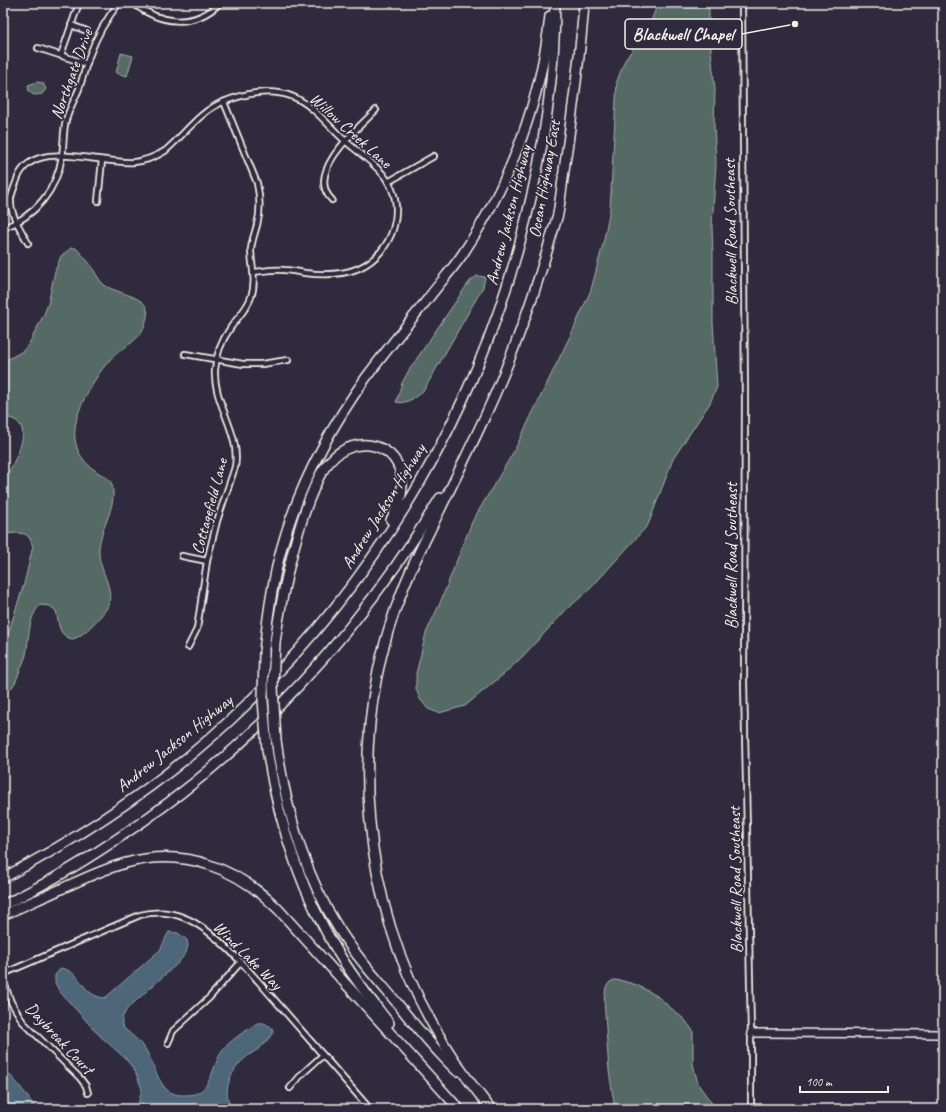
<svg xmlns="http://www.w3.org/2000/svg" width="946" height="1112" viewBox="0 0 946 1112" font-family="Caveat,sans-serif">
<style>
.green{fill:#566a65;stroke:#a5aea6}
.water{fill:#4e6679;stroke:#909ea5}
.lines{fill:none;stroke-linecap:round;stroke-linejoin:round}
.street-casing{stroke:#f4f1e8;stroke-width:8}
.secondary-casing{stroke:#f4f1e8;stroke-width:10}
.highway-casing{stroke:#f4f1e8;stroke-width:12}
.street{stroke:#2f2a3d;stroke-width:4.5}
.secondary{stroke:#2f2a3d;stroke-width:7}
.highway{stroke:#2f2a3d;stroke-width:9}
.highway-bridge-casing{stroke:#f4f1e8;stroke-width:12;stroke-linecap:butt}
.highway-bridge{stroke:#2f2a3d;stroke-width:9}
.labels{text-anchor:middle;stroke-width:3.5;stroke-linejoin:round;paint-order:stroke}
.street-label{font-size:17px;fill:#f4f1e8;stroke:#2f2a3d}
.leader{fill:none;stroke:#f4f1e8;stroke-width:1.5}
.callout-dot{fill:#f4f1e8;stroke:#2f2a3d;stroke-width:1.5}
.callout{fill:#2f2a3d;stroke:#f4f1e8;stroke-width:1.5}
.callout-label{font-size:18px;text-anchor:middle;font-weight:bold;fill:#f4f1e8}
</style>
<rect width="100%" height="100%" fill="#2f2a3d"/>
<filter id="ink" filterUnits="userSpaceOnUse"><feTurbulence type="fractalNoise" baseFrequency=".025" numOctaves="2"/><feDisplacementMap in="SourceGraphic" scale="8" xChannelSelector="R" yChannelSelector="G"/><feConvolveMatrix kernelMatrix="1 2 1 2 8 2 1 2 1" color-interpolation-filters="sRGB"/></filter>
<g filter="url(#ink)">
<g class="green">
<path d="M658 3H709V29L715 91 714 125 716 163 712 226 713 256V322L717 387 710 403 673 459 648 525 590 589 566 610 523 656 505 673 465 706 439 713 428 709 420 699 416 689V674L426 633 440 603 472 522 514 451 574 328 591 290 603 244 610 209 617 81 625 60 649 26Z"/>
<path d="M121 53 133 56 127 76 116 73Z"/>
<path d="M37 82 43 83 46 89 42 94 34 95 29 92 28 85Z"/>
<path d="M71 248H76C81 253 85 258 90 264 94 270 98 279 103 284 114 293 143 295 147 309 148 313 147 317 146 321 140 344 121 346 108 362 95 377 76 409 75 429 73 449 83 463 99 473 105 477 110 478 112 485 118 508 98 530 99 553 99 570 115 588 108 606 104 614 83 637 73 639 69 639 63 635 61 631 58 626 58 617 56 611L50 606 40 605C28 617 29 639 26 655 24 662 20 669 18 676 15 683 12 690 5 692H3V649L24 584 33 546 29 537 25 534 18 533 3 534C3 521 1 499 3 487 7 468 45 421 3 417V362L23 351 29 344 44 314 48 304 55 271 61 256Z"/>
<path d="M477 276 485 277 483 287 424 390C416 397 406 405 396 402L402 383 409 370 465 288 470 281Z"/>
<path d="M614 980 623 981 637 985 657 996 685 1020 693 1031V1064L697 1080 700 1087 716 1109H615L609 1071 604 1000 606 987 610 982Z"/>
</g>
<g class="water">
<path d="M169 932 178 933 187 940 188 946 186 953 178 963 127 1009 122 1018V1026C128 1033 138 1039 144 1047 153 1060 155 1076 165 1088 171 1094 177 1095 185 1095 213 1096 210 1067 223 1050 230 1040 247 1030 257 1023 264 1022 267 1024 273 1029V1034C269 1038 266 1042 262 1046 257 1051 249 1054 244 1059 231 1070 220 1094 233 1109H137L142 1089 135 1071 126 1059 99 1035 60 992 55 983V975L61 968C83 972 81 996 105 998L160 950C163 945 166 936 169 932Z"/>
<path d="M3 1067 18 1084 37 1109H4L3 1107Z"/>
</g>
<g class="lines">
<defs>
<g id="street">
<path d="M133 3C160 24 193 29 220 3"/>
<path d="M329 3 333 4"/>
<path d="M742 3 745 401 744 682 751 1033V1109"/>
<path d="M71 25 87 31"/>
<path d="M38 48 87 64"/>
<path d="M61 55 79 3"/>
<path d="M388 182 434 156"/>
<path d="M332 200C304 173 358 128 376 110"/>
<path d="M98 201 102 160"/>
<path d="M3 228C35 217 57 190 62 156 64 144 63 131 66 120 69 109 75 99 79 89 83 77 86 65 90 54 97 35 107 18 119 3"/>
<path d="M28 243C21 230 9 213 11 198 12 192 15 186 17 180 32 136 100 165 134 162 146 161 155 157 165 151 184 135 200 111 223 102 243 94 270 88 291 96 311 103 327 124 342 138 356 151 374 162 385 177 408 207 393 253 359 268 343 275 322 275 305 273 298 272 291 270 284 270 274 269 264 271 254 272"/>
<path d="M185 354 243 364H262L288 360"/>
<path d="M182 556 207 561"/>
<path d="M188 647 197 629 207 561 217 521 235 467C241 432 213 404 215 370 216 355 222 340 231 327 238 317 247 309 251 297 257 281 251 265 251 249 252 240 255 233 257 225 261 211 260 197 257 183L224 102"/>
<path d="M3 974 140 915C155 911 171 912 185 918 219 932 255 978 280 1006 310 1040 340 1075 370 1109"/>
<path d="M3 980 11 1002 23 1022 80 1078 86 1086 88 1093"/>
<path d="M168 1043 173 1031 209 998 241 962"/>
<path d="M290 1088 302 1074 323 1055"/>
</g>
<path id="secondary" d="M751 1033 943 1034"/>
<g id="highway">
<path d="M275 642C282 593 292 546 309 500 315 486 320 471 331 460 356 433 400 443 402 482 403 496 397 508 391 520"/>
<path d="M264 652C267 622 271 592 278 562 294 495 326 434 365 379 385 352 406 326 427 300 438 285 451 271 462 255 510 184 541 101 550 16"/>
<path d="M276 740C285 806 302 870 337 926 354 954 376 978 397 1003 416 1027 435 1050 457 1071"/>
<path d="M267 749C278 822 301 892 339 954 354 979 372 1001 389 1023"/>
<path d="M3 878C92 831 175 775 247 704 384 571 480 405 526 219 544 148 555 76 555 3"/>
<path d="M3 905C41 887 78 865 114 841 250 752 356 637 440 498"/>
<path d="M3 915C22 906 42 898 61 889 83 879 103 869 126 863 184 847 237 868 278 909L459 1109"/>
<path d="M491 1109C474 1088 457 1066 443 1042 360 908 344 735 403 589 413 563 426 539 438 514 466 456 496 398 518 337 529 308 539 278 548 248 551 236 555 225 558 214 562 190 564 167 568 143 574 97 581 50 584 3"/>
</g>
</defs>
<use href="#street" class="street-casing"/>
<use href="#secondary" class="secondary-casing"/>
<use href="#highway" class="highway-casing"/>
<use href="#street" class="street"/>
<use href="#secondary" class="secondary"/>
<use href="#highway" class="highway"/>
<defs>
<g id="highway-bridge">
<path d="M275 642 273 687 276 740"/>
<path d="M264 652 263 700 267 749"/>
</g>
</defs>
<use href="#highway-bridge" class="highway-bridge-casing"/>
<use href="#highway-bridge" class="highway-bridge"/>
</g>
</g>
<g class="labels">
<g class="street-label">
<text transform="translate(71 74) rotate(-70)" y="6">Northgate Drive</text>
<text transform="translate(351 130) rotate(42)" y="6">Willow Creek Lane</text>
<text transform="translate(544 179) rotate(-80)" y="6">Ocean Highway East</text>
<text transform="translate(508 215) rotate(-76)" y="6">Andrew Jackson Highway</text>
<text transform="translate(730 232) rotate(-91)" y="6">Blackwell Road Southeast</text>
<text transform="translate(209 506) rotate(-75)" y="6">Cottagefield Lane</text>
<text transform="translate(383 506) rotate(-58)" y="6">Andrew Jackson Highway</text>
<text transform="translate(731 556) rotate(-90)" y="6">Blackwell Road Southeast</text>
<text transform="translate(174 743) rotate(-39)" y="6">Andrew Jackson Highway</text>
<text transform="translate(735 880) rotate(-91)" y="6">Blackwell Road Southeast</text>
<text transform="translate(248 955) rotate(45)" y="6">Wind Lake Way</text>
<text transform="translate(60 1038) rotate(47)" y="6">Daybreak Court</text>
</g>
</g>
<path class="leader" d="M795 24L742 34"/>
<circle class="callout-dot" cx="795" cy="24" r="4"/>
<rect class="callout" x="625" y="19" width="117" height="30" rx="4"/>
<g class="callout-label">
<text x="683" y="40">Blackwell Chapel</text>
</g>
<rect width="946" height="1112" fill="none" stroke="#2f2a3d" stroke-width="16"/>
<rect x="8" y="8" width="930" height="1096" fill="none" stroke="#f4f1e8" stroke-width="1.5" filter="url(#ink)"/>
<path d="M800 1086v6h88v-6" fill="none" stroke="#f4f1e8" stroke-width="2"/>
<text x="806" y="1086" font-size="12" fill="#f4f1e8" stroke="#2f2a3d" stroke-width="3" paint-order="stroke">100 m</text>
</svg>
